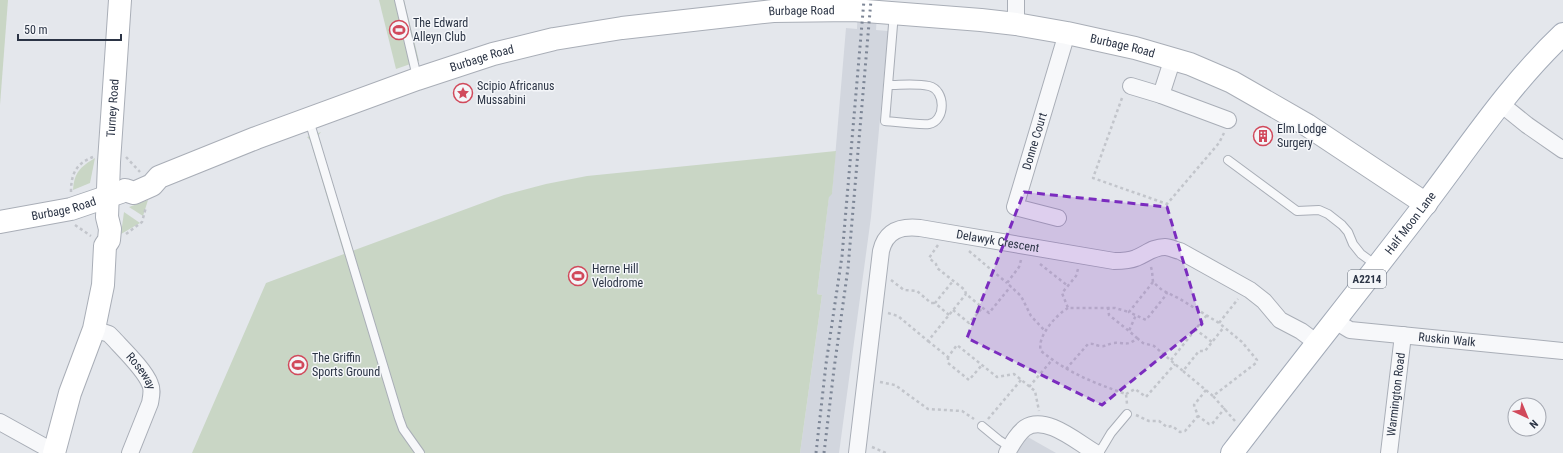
<svg xmlns="http://www.w3.org/2000/svg" width="1563" height="453" viewBox="0 0 1563 453" font-family="'Roboto Condensed',sans-serif">
<style>
.built{fill:#d2d6de}
.green{fill:#c9d6c5}
.lines{fill:none;stroke-linecap:round;stroke-linejoin:round}
.lane-casing{stroke:#a9aeb7;stroke-width:10}
.street-casing{stroke:#a9aeb7;stroke-width:18}
.secondary-casing{stroke:#a9aeb7;stroke-width:24}
.primary-casing{stroke:#a3abb8;stroke-width:24}
.path{stroke:#c2c5cb;stroke-width:2.5;stroke-dasharray:3 3;stroke-linecap:butt}
.lane{stroke:#f7f8fa;stroke-width:8}
.street{stroke:#f7f8fa;stroke-width:16}
.secondary{stroke:#fff;stroke-width:22}
.primary{stroke:#fff;stroke-width:22}
.rail{stroke:#7d8696;stroke-width:3;stroke-dasharray:2 4;stroke-linecap:butt}
.marked{fill:#7b2cbf;fill-opacity:0.2;stroke:#7b2cbf;stroke-width:3;stroke-dasharray:8 5;stroke-linejoin:round}
.labels{text-anchor:middle;stroke-width:3;stroke-linejoin:round;paint-order:stroke}
.shield{fill:#f4f6f9;stroke:#676e7b;stroke-width:1}
.shield-label{font-size:11px;font-weight:bold;fill:#2b3445}
.street-label{font-size:12px;fill:#2b3445;stroke:#f4f6f9}
.poi-label{font-size:12px;fill:#2b3445;stroke:#f4f6f9;text-anchor:start}
</style>
<rect width="100%" height="100%" fill="#e4e7ec"/>
<g class="built">
<path d="M858 0H878L876 30 888 31 871 217 839 453H800L822 295 817 294 829 196 832 193 846 28 857 29Z"/>
<path d="M1026 436 1056 453H1016Z"/>
</g>
<g class="green">
<path d="M0 0H8L0 105Z"/>
<path d="M379 0H404L419 61 396 69Z"/>
<path d="M321 132 318 136 352 251 504 195 546 184 587 176 836 151 832 194 829 197 817 294 822 295 800 453H192L266 283 344 254 310 140 307 137Z"/>
<path d="M95 158 90 183 73 190C74 173 80 167 95 158Z"/>
<path d="M148 200 143 216 129 207Z"/>
<path d="M124 212 140 223 121 234Z"/>
</g>
<g class="lines">
<defs>
<g id="lane">
<path d="M399 0 417 77"/>
<path d="M888 85C901 85 916 83 929 86 946 90 946 121 929 124 920 125 896 122 885 121L894 13"/>
<path d="M309 120 399 418 403 429 420 453"/>
<path d="M1228 160 1297 211 1319 210 1328 214 1342 225 1348 232 1353 244 1361 254 1376 265"/>
<path d="M982 426 999 440 1010 447"/>
<path d="M1099 453 1111 433 1127 414"/>
</g>
<g id="street">
<path d="M1016 24V0"/>
<path d="M1131 86 1161 95 1228 120"/>
<path d="M1161 95 1173 58"/>
<path d="M1501 104 1527 125 1563 150"/>
<path id="s1" d="M1058 218 1015 207 1067 33"/>
<path id="s2" d="M1335 321 1350 330 1563 351"/>
<path id="s3" d="M94 329 109 334 112 337C123 349 145 370 150 384 153 390 151 397 150 403L130 453"/>
<path d="M0 422 54 452"/>
<path id="s4" d="M857 453 881 251C886 230 901 226 920 228L1114 261C1121 261 1129 261 1136 258 1146 254 1153 247 1165 247 1170 247 1175 250 1180 251L1250 290 1264 301 1280 320 1301 331 1317 343"/>
<path d="M1007 453C1012 444 1017 434 1025 428 1046 414 1078 443 1096 453"/>
<path id="s5" d="M1389 453 1403 335"/>
</g>
<g id="secondary">
<path id="s6" d="M125 190 134 193 152 185 159 177 256 138 417 79 493 54 554 39 622 28 773 11 853 10 981 20 1016 24 1067 33 1135 48 1190 64 1232 82 1307 125 1426 204"/>
<path id="s7" d="M0 222 71 209 121 192"/>
<path id="s8" d="M54 453 70 393 94 329 103 285 105 246 109 240 110 229 107 217 109 162 120 0"/>
</g>
<g id="primary">
<path id="s9" d="M1232 453C1296 369 1362 287 1426 203 1470 145 1510 84 1563 34"/>
</g>
</defs>
<use href="#lane" class="lane-casing"/>
<use href="#street" class="street-casing"/>
<use href="#secondary" class="secondary-casing"/>
<use href="#primary" class="primary-casing"/>
<g class="path">
<path d="M1122 98 1093 178 1167 204 1219 143 1224 133"/>
<path d="M126 157 140 172"/>
<path d="M71 192C71 175 75 164 93 157"/>
<path d="M75 225 91 236"/>
<path d="M126 234 142 222 146 207"/>
<path d="M938 245 929 258 936 264 937 268 965 290 966 294 989 313 1011 286"/>
<path d="M969 251 1007 283"/>
<path d="M1021 260 1019 267 1007 283 1021 296 1031 316 1045 331"/>
<path d="M1040 264 1068 286"/>
<path d="M1151 267 1152 271 1153 282 1162 290 1180 299 1219 323"/>
<path d="M1078 269 1076 276 1062 293 1068 308H1115L1129 312"/>
<path d="M891 280 904 290 917 291 931 303H935"/>
<path d="M1153 282 1129 312 1146 320 1166 295 1167 292"/>
<path d="M1108 307 1109 315 1129 331"/>
<path d="M1068 308C1057 314 1036 337 1041 351 1068 373 1094 383 1126 394L1127 404"/>
<path d="M953 310 969 323 982 308"/>
<path d="M888 313 898 316 928 341 966 294"/>
<path d="M949 315 935 303 953 281"/>
<path d="M1195 329 1212 342"/>
<path d="M1137 338 1143 343 1154 346 1183 371 1199 351H1205L1224 327"/>
<path d="M928 341 948 357 957 345 997 377 1014 374 1035 391 1039 411"/>
<path d="M948 357V363L969 380 982 365"/>
<path d="M1171 360 1207 315"/>
<path d="M1066 369 1088 344C1093 343 1095 345 1100 346 1105 347 1108 344 1113 343 1125 342 1127 347 1137 338L1129 331 1136 315"/>
<path d="M1183 371 1213 396"/>
<path d="M880 382 895 385 928 409 962 411 974 419"/>
<path d="M1029 387 1052 360"/>
<path d="M1206 390 1194 405 1198 416 1209 424H1212L1225 408"/>
<path d="M1126 394 1135 389 1146 397 1175 364"/>
<path d="M1136 415 1149 421H1159L1167 427 1172 426 1180 432 1185 431 1198 416"/>
<path d="M988 419 1021 380"/>
<path d="M1235 421 1213 396 1256 363 1257 360 1242 342 1219 323 1238 299"/>
<path d="M872 447 886 453"/>
</g>
<use href="#lane" class="lane"/>
<use href="#street" class="street"/>
<use href="#secondary" class="secondary"/>
<use href="#primary" class="primary"/>
<g class="rail">
<path d="M816 453 826 364 842 256 864 0"/>
<path d="M824 453 834 369 848 268 871 0"/>
</g>
</g>
<path class="marked" d="M1024 192 1167 207 1202 324 1102 405 967 338Z"/>
<defs>
<symbol id="stadium-ring" viewBox="-11 -11 22 22"><circle r="9.5" fill="#f4f6f9" stroke="#d1495b" stroke-width="1.5"/><path d="M0-5a6.5 5 0 1 0 0 10a6.5 5 0 1 0 0-10ZM-3.5-1.8h7v3.6h-7Z" fill="#d1495b"/></symbol>
<symbol id="sight-ring" viewBox="-11 -11 22 22"><circle r="9.5" fill="#f4f6f9" stroke="#d1495b" stroke-width="1.5"/><path d="M0-6L1.8-2.2L6-1.7L2.9 1.2L3.7 5.4L0 3.3L-3.7 5.4L-2.9 1.2L-6-1.7L-1.8-2.2Z" fill="#d1495b"/></symbol>
<symbol id="building-ring" viewBox="-11 -11 22 22"><circle r="9.5" fill="#f4f6f9" stroke="#d1495b" stroke-width="1.5"/><path d="M-4-6H4V6H1V3H-1V6H-4ZM-2.5-4.3h1.7v1.8h-1.7ZM.8-4.3h1.7v1.8H.8ZM-2.5-1h1.7V.8h-1.7ZM.8-1h1.7V.8H.8Z" fill="#d1495b"/></symbol>
</defs>
<g fill-rule="evenodd">
<use href="#stadium-ring" x="388" y="19" width="22" height="22"/>
<use href="#sight-ring" x="452" y="82" width="22" height="22"/>
<use href="#building-ring" x="1252" y="125" width="22" height="22"/>
<use href="#stadium-ring" x="567" y="265" width="22" height="22"/>
<use href="#stadium-ring" x="287" y="354" width="22" height="22"/>
</g>
<g class="labels">
<rect class="shield" x="1348" y="270" width="38" height="18" rx="3"/>
<g class="shield-label">
<text x="1367" y="283">A2214</text>
</g>
<g class="street-label">
<text dy="4" stroke="none"><textPath href="#s6" startOffset="708">Burbage Road</textPath></text>
<text dy="4" stroke="none"><textPath href="#s6" startOffset="1032">Burbage Road</textPath></text>
<text dy="4" stroke="none"><textPath href="#s6" startOffset="384">Burbage Road</textPath></text>
<text dy="4" stroke="none"><textPath href="#s8" startOffset="354">Turney Road</textPath></text>
<text dy="4" stroke="none"><textPath href="#s1" startOffset="113">Donne Court</textPath></text>
<text dy="4" stroke="none"><textPath href="#s7" startOffset="65">Burbage Road</textPath></text>
<text dy="4" stroke="none"><textPath href="#s9" startOffset="291">Half Moon Lane</textPath></text>
<text dy="4" stroke="none"><textPath href="#s4" startOffset="333">Delawyk Crescent</textPath></text>
<text dy="4" stroke="none"><textPath href="#s2" startOffset="115">Ruskin Walk</textPath></text>
<text dy="4" stroke="none"><textPath href="#s3" startOffset="65">Roseway</textPath></text>
<text dy="4" stroke="none"><textPath href="#s5" startOffset="59">Warmington Road</textPath></text>
</g>
<g class="poi-label">
<text x="413" y="27">The Edward<tspan x="413" dy="14">Alleyn Club</tspan></text>
<text x="477" y="90">Scipio Africanus<tspan x="477" dy="14">Mussabini</tspan></text>
<text x="1277" y="133">Elm Lodge<tspan x="1277" dy="14">Surgery</tspan></text>
<text x="592" y="273">Herne Hill<tspan x="592" dy="14">Velodrome</tspan></text>
<text x="312" y="362">The Griffin<tspan x="312" dy="14">Sports Ground</tspan></text>
</g>
</g>
<g transform="translate(1527 417) rotate(136)"><circle r="19" fill="#f4f6f9" stroke="#a4a8b1"/>
<path d="M0-3L7 15L0 10L-7 15Z" fill="#d1495b"/>
<text y="-6" font-size="11" font-weight="bold" text-anchor="middle" fill="#2b3445">N</text>
</g>
<path d="M18 34v6h103v-6" fill="none" stroke="#2b3445" stroke-width="2"/>
<text x="24" y="34" font-size="12" fill="#2b3445" stroke="#f4f6f9" stroke-width="3" paint-order="stroke">50 m</text>
</svg>
